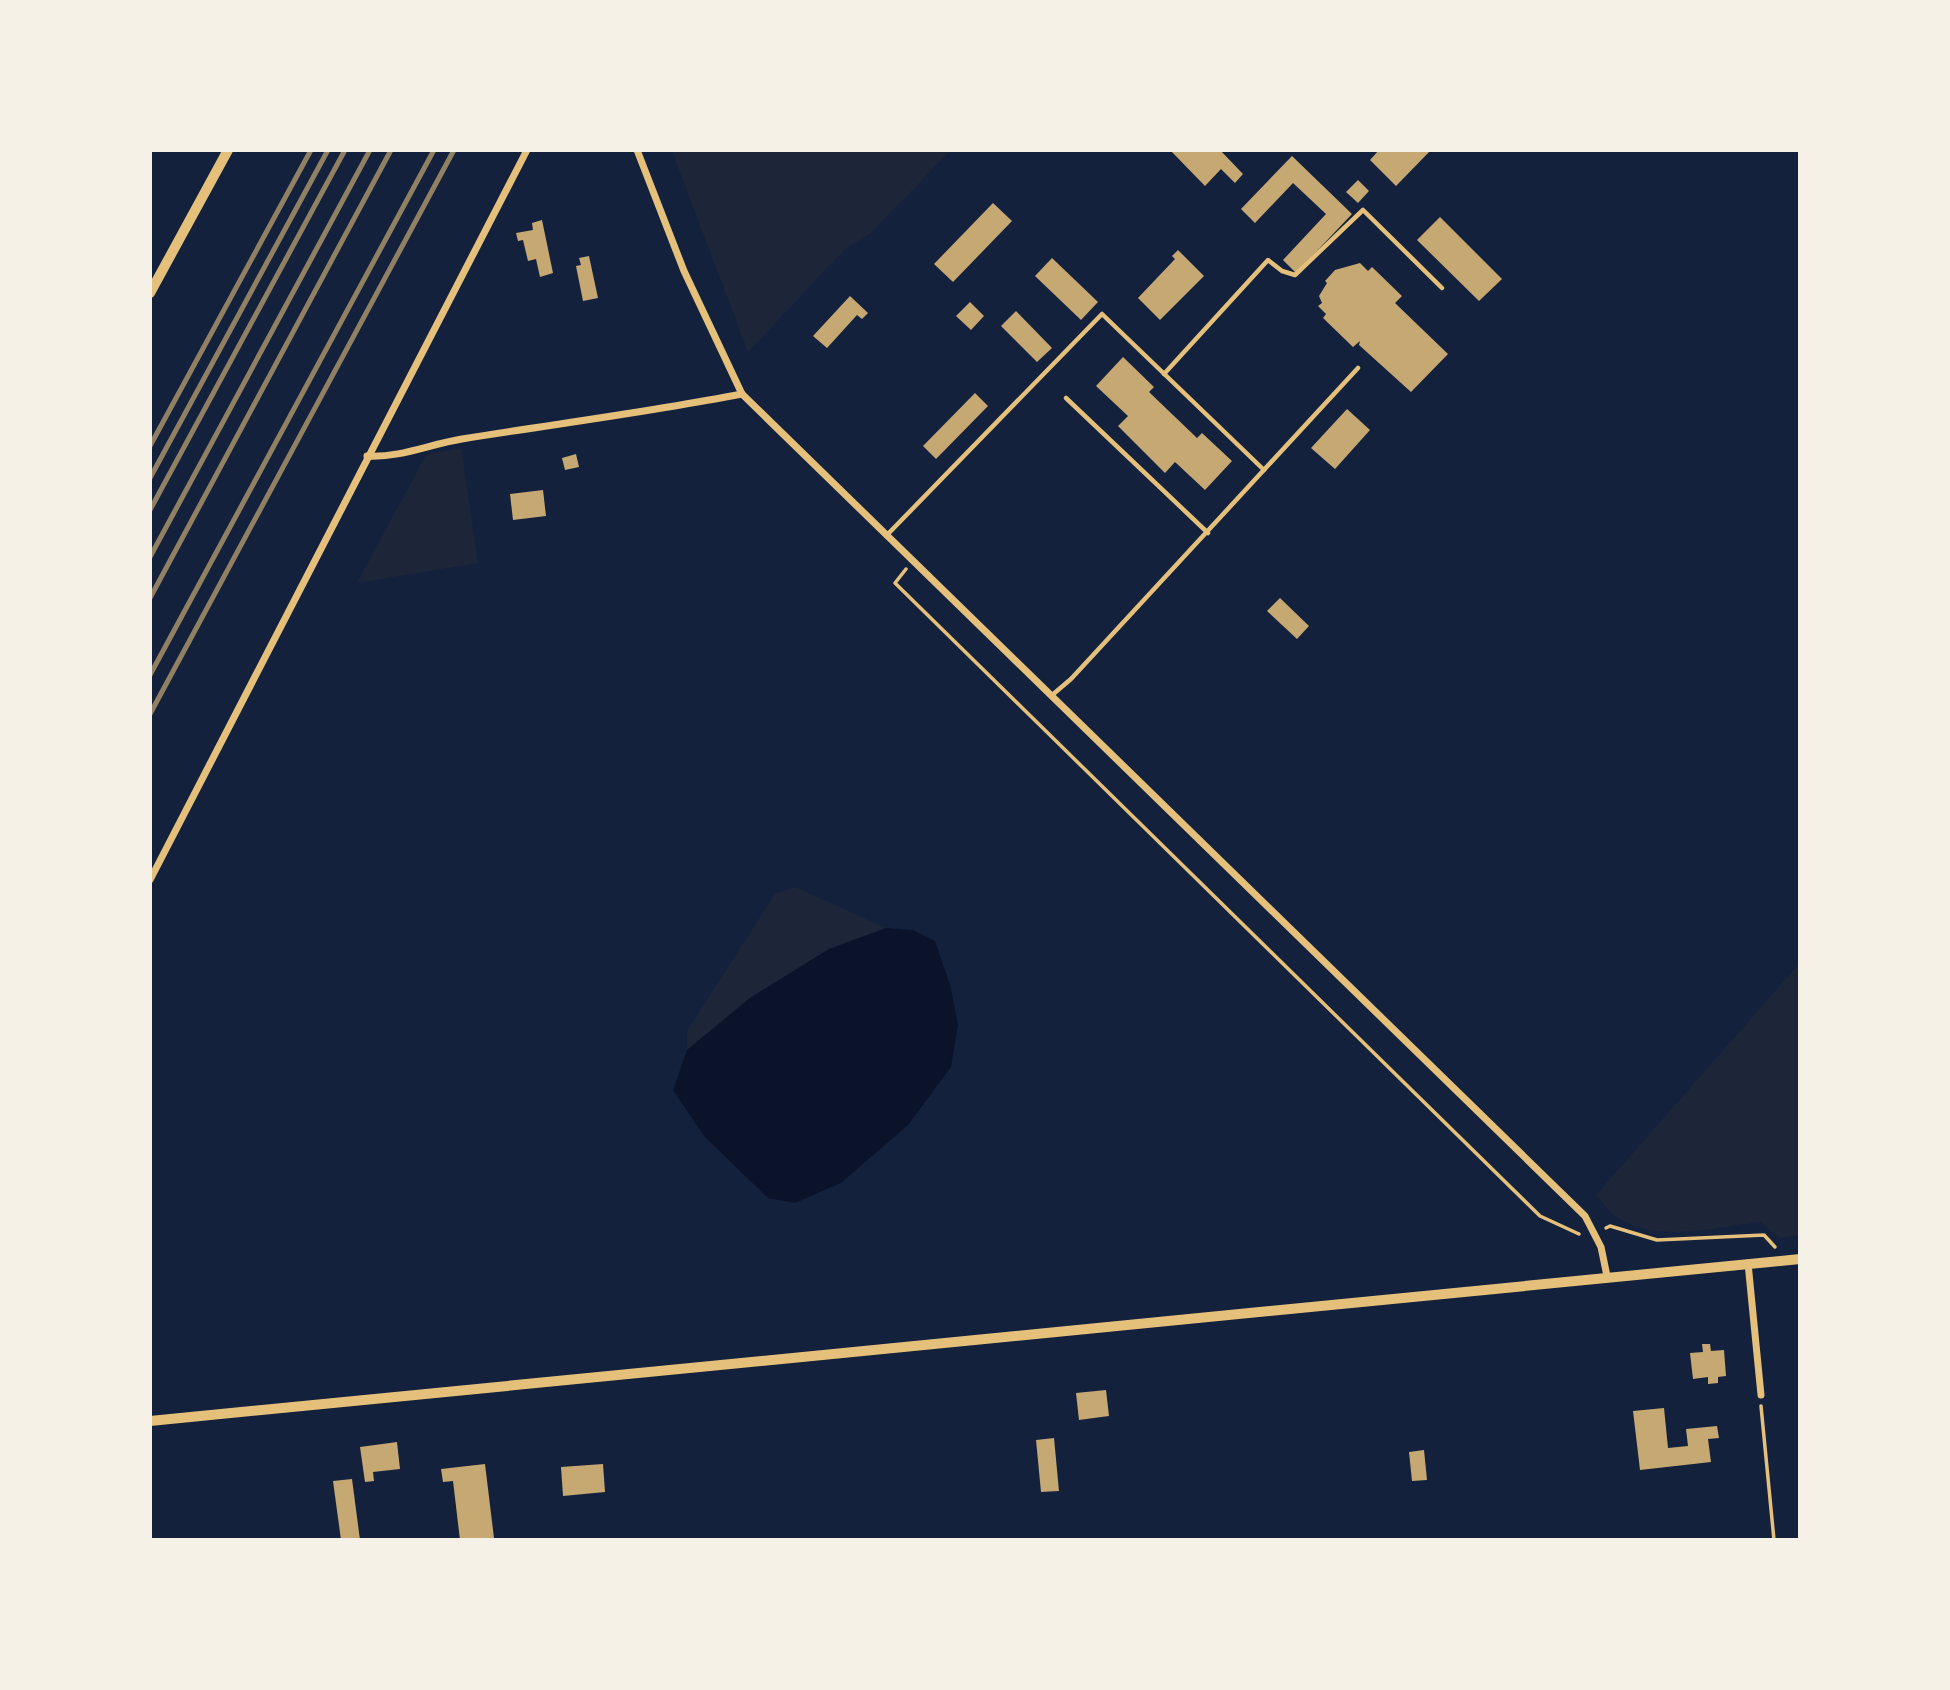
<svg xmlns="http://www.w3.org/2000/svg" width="1950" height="1690" viewBox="0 0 1950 1690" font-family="'Asap Condensed',sans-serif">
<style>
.green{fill:#1d2539}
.water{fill:#0b132b}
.building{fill:#c6a872}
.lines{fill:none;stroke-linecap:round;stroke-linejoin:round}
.path{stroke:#e5c07b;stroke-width:3.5}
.service{stroke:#e5c07b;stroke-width:4.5}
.minor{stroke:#e5c07b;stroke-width:7}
.tertiary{stroke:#e5c07b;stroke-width:10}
.rail{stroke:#918062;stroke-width:5}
</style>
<rect width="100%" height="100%" fill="#14213d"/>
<g class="green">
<path d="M672 151V150L950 151 871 233 846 248 748 352Z"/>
<path d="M461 448 478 563 357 583 426 455Z"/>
<path d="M795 887 886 928 829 949 750 998 687 1050V1031L775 894Z"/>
<path d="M1799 964V1235L1779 1238 1760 1222C1715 1227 1653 1245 1614 1215 1607 1210 1602 1201 1596 1195Z"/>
</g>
<path class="water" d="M886 928 913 930 935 941 951 988 958 1025 951 1067 908 1125 841 1183 795 1203 768 1198 704 1136 673 1090 687 1050 750 998 829 949Z"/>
<g class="building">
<path d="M1170 150H1220L1243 174 1235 183 1221 169 1205 186Z"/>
<path d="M1379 150H1431L1396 186 1370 160Z"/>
<path d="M1292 156 1352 214 1296 273 1283 260 1326 214 1293 183 1255 223 1241 209Z"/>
<path d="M1358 180 1369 191 1358 203 1346 192Z"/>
<path d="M993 203 1012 221 953 282 934 264Z"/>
<path d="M1440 217 1502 279 1479 301 1417 240Z"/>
<path d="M542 220 553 273 540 277 536 259 528 261 523 240 518 241 516 233 533 230 532 223Z"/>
<path d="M1178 250 1204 276 1160 320 1138 298 1175 259 1172 256Z"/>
<path d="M589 256 598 298 583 301 576 266 581 265 579 258Z"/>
<path d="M1052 258 1098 302 1081 320 1035 276Z"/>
<path d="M1360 263 1368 271 1372 267 1402 296 1395 303 1448 354 1411 392 1359 345 1360 341 1353 347 1323 318 1326 314 1318 306 1322 303 1319 296 1327 283 1325 281 1335 270Z"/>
<path d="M850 296 868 313 862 319 857 315 827 348 813 336Z"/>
<path d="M970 302 984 316 971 330 956 316Z"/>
<path d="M1016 311 1052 348 1037 362 1001 326Z"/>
<path d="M1123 357 1154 387 1149 392 1197 438 1202 433 1232 461 1205 490 1175 462 1165 473 1118 426 1128 416 1096 386Z"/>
<path d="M975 393 988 406 936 459 923 446Z"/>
<path d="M1347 409 1370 430 1335 469 1311 448Z"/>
<path d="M576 454 579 467 565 470 562 458Z"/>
<path d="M543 490 546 516 513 520 510 494Z"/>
<path d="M1280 598 1309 626 1297 639 1267 611Z"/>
<path d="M1702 1344H1710L1711 1351 1724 1350 1726 1376 1718 1377V1383L1708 1384V1377L1693 1379 1690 1353 1703 1352Z"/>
<path d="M1106 1390 1109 1416 1079 1420 1076 1393Z"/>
<path d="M1664 1408 1668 1448 1688 1446 1686 1429 1717 1426 1719 1438 1708 1439 1711 1462 1640 1470 1633 1411Z"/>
<path d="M1054 1438 1059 1491 1041 1492 1036 1440Z"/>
<path d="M397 1442 400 1469 373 1472 374 1481 365 1482 360 1447Z"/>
<path d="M1424 1450 1427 1480 1412 1481 1409 1452Z"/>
<path d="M485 1464 494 1538 460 1540 453 1481 443 1482 441 1469Z"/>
<path d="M603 1464 605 1492 563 1496 561 1467Z"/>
<path d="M352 1479 360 1540H341L333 1481Z"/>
</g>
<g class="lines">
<g class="path">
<path d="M906 569 895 583 1540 1216 1579 1234"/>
<path d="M1606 1228 1610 1226 1657 1240 1764 1235 1775 1247"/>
<path d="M1761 1406 1774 1540"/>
</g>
<g class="service">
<path d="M1164 374 1268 260 1282 271 1295 275 1363 210 1442 288"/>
<path d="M1066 398 1208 533"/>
<path d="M886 536 1102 314 1264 470"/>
<path d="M1051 696 1071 679 1358 368"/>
</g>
<g class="minor">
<path d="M637 150 684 271 742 394 1585 1216 1601 1247 1607 1276"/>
<path d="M367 456C400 458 430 444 462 439 555 424 649 412 742 394"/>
<path d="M150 880 527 150"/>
<path d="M1748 1263 1761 1395"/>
</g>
<g class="tertiary">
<path d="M150 293 228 150"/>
<path d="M150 1421 1800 1259"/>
</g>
<g class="rail">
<path d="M150 446 311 150"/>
<path d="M150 478 328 150"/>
<path d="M150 510 345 150"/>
<path d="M150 557 370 150"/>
<path d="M150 598 391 150"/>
<path d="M150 675 434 150"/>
<path d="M150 714 454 150"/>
</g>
</g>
<rect width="1950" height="1690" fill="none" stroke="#f6f1e7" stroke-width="304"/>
</svg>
